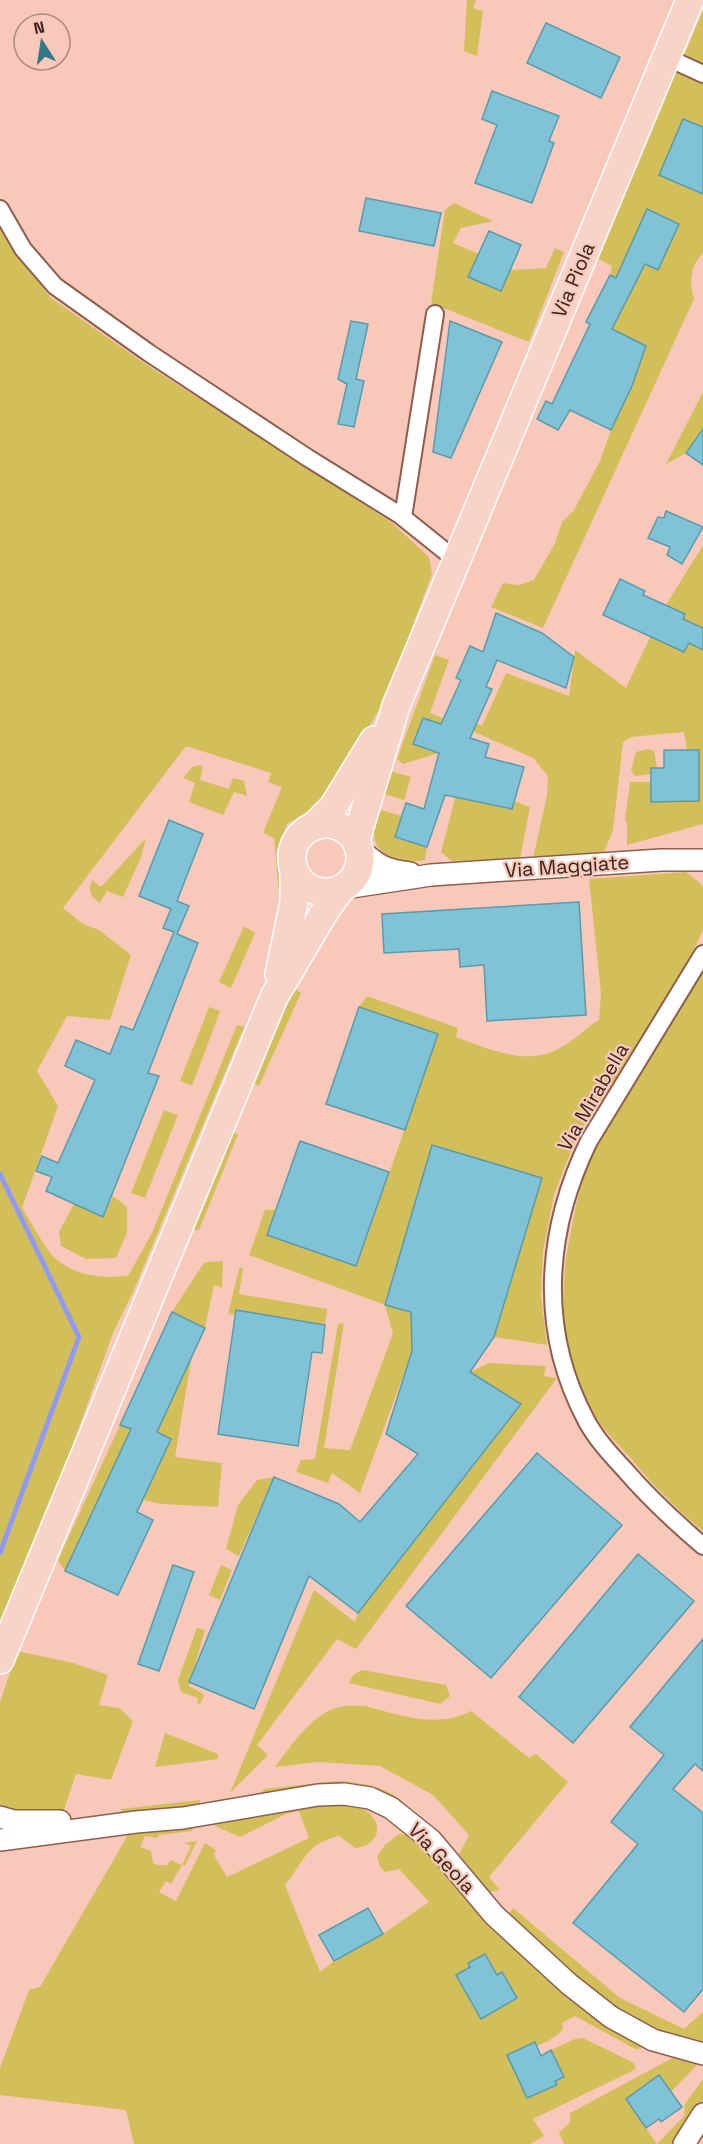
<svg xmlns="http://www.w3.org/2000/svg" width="703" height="2144" viewBox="0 0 703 2144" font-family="'Space Grotesk',sans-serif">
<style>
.green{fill:#d3bf5a}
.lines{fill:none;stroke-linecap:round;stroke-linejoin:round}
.stream{stroke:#919af3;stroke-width:5}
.building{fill:#81c3d6;stroke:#599aad;stroke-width:1.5}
.minor-casing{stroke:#905d4d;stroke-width:20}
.tertiary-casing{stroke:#905d4d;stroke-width:24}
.primary-casing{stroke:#fff;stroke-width:30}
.minor{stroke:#fff;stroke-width:16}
.tertiary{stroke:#fff;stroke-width:21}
.primary{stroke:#f8d3c8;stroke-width:27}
.labels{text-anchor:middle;stroke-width:4.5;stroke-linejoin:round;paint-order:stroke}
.street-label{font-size:20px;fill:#39231c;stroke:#f8c9ba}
</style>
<rect width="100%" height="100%" fill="#f8c9ba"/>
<g class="green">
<path d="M467 0H476L473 8 483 11 477 56 464 51Z"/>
<path d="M703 10V71L682 60Z"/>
<path d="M675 69 703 84V253C690 267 689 281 694 299L543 628 491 607 503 583 519 585 534 580 555 543 562 522 574 510 600 461 611 430 632 386 646 346 612 329 621 281 610 275 612 266 595 257Z"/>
<path d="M454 203 493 221 461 228 453 243 479 254 469 277 500 291 510 270 546 268 555 248 564 252 529 342 431 303 445 210Z"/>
<path d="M0 229 51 298 144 363 391 522 429 557 432 574 385 700 323 804 287 824 276 853 281 894V915L274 838 263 833 282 787 268 782 271 773 186 746 63 908 83 924 99 930 131 955 110 1020 67 1016 37 1071 58 1106 22 1208C30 1220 46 1251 56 1259 78 1277 102 1278 128 1276L152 1233 237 1025 244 1027 133 1292 113 1333 71 1450 0 1626Z"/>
<path d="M703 392V465L686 453 666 464Z"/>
<path d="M703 545V824L627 845V824L625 820 630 782H651V802L699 801V750H687L684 732 631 737 623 742 613 830 604 852 533 859 547 795 548 776 533 758 459 725 455 729 423 718 414 744 439 753 403 764 397 759 435 655 449 660 430 713 457 724 455 714 482 726 506 673 569 696 575 650 626 688 663 610Z"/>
<path d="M648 749 654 751 657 768H651V774L635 776 631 771 636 752Z"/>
<path d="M464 764 478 802 512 809 514 801 530 807 520 859 452 861 441 852Z"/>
<path d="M199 765 203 767 200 780 229 789 233 778 244 781 247 796 234 792 223 815 189 802 195 783 183 778 192 767Z"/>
<path d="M390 771 411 777 404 800 384 794Z"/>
<path d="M380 810 402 816 394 838 427 847 425 860C404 864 375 860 374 833 373 826 378 817 380 810Z"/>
<path d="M146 838 141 857 123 897 107 891 100 903C90 896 88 892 92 880L101 887Z"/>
<path d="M686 872 701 884 703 888V930L690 958 631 1056 577 1136 554 1195 543 1251 541 1296 547 1345 494 1337 419 1333 360 1493 332 1473 328 1483 296 1472 301 1460 315 1459 338 1324 344 1323 324 1448 350 1450 393 1333 385 1305 249 1255 265 1210H276L267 1235 357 1265 438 1034 359 1007 367 996 458 1028 456 1037C489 1049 526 1067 560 1048 574 1041 585 1028 599 1020L601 993 589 879Z"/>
<path d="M244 926 255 933 231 988 219 982Z"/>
<path d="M703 965V1531C677 1510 654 1486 633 1461 621 1447 607 1434 597 1419 562 1365 557 1298 570 1236 575 1211 579 1185 590 1161 619 1101 653 1044 684 985Z"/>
<path d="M294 988 301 993 259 1086 251 1081Z"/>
<path d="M209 1007 220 1011 192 1086 180 1081Z"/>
<path d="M164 1110 178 1115 145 1198 131 1193Z"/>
<path d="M234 1133 238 1134 199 1230H193Z"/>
<path d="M113 1196 127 1207V1233L116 1258 86 1259 61 1246 59 1232 74 1204 103 1217Z"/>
<path d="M223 1261 222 1288 214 1285 205 1328 172 1312 203 1264 207 1262Z"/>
<path d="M241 1267 243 1269 239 1294 327 1309 325 1325 237 1310 236 1315 228 1314 239 1269Z"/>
<path d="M192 1355 175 1457 222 1463 218 1507 162 1504 143 1500 171 1439 157 1432Z"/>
<path d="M489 1363 546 1366 544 1376 557 1378 356 1649 337 1639 257 1745 268 1755 230 1793 314 1590 355 1622 358 1613 521 1405 470 1372Z"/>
<path d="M120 1425 131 1429 65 1571 58 1560Z"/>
<path d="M274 1477 239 1556 226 1549 238 1505 257 1480Z"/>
<path d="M221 1565 232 1570 220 1600 209 1595Z"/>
<path d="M197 1628 205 1630 189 1686 202 1693 204 1696 200 1704 197 1703 198 1698 181 1692 178 1680Z"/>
<path d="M17 1651 73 1663 108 1675 99 1705 119 1708 133 1721 111 1780 76 1774 63 1813 10 1812 0 1807V1702Z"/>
<path d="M362 1670 446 1685 450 1696 440 1704 349 1683 353 1675Z"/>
<path d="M365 1706C400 1715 437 1729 471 1711L529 1758 536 1754 568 1782 489 1877 500 1890 489 1892 459 1854 469 1835 433 1795 380 1766 318 1762 275 1767C291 1746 310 1716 336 1708 345 1705 356 1706 365 1706Z"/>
<path d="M165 1733 218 1754V1759L155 1767Z"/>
<path d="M336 1781C359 1782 387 1786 404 1803L401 1805 308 1788 260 1794 264 1789Z"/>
<path d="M200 1800 198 1811 121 1814V1809Z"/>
<path d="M350 1804C356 1806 364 1808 368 1812 385 1827 377 1846 355 1848L339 1836C306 1843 304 1862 285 1885L320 1972 334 1961 383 1934 429 1902 399 1869 385 1872 380 1867 377 1856 385 1845 399 1834 420 1837 491 1925 529 1962 606 2026 642 2042V2047L637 2050 575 2016 562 2023 563 2029C552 2044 525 2049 507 2055L527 2098 556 2085 555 2081 564 2077 551 2050 575 2039 583 2038 634 2063 636 2069 533 2119 544 2136 530 2144H134L126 2110 0 2095V2068L29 1990 40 1987 129 1833 153 1828 154 1832 193 1828 192 1831 159 1835 157 1838 145 1836 140 1847 151 1851 153 1863 158 1865H167L171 1860 182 1865 191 1846 184 1843 197 1841 185 1866 182 1865 171 1884 166 1881 159 1892 176 1901 205 1843 216 1850 214 1855 227 1877 309 1838 299 1811 286 1814 240 1837 215 1826 221 1820 292 1805Z"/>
<path d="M513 1908 620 1998 684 2029 703 2012V2042L695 2044 664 2036 615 2012 508 1916Z"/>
<path d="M678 2055 698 2064 671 2092 659 2075 626 2099 657 2144 684 2116 685 2104 703 2079V2104L675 2144H564L559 2133 570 2122V2113Z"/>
</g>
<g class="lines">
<path class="stream" d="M0 1174 79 1337 0 1553"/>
</g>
<g class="building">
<path d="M546 23 620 57 601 98 527 63Z"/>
<path d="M492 91 559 116 549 141 554 143 532 203 475 183 497 125 482 119Z"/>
<path d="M683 119 703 127V194L659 175Z"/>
<path d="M366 198 441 213 434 246 359 231Z"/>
<path d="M647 209 679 224 658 270 645 264 612 329 646 346 632 386 611 430 570 410 558 430 537 419 546 401 552 404 590 324 586 322 610 275 616 278Z"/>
<path d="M489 231 521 245 501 291 468 277Z"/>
<path d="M351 321 368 324 356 379 364 381 354 427 338 424 347 384 338 379Z"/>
<path d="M450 321 502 342 451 458 433 452Z"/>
<path d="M703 429V465L686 453Z"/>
<path d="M666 511 703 527 682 564 667 555 670 547 648 538 658 517 664 518Z"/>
<path d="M620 579 645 591 643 595 685 614 683 619 703 628V650L689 643 684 652 603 615Z"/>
<path d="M496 613 542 633 574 657 566 688 497 660 486 687 492 689 470 738 489 744 485 757 524 767 512 809 445 795 427 847 395 837 406 803 424 809 439 753 413 744 423 718 441 724 461 680 456 678 470 646 483 652Z"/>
<path d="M664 750H699V801L651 802V768H664Z"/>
<path d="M169 820 203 834 177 901 189 906 177 934 198 943 148 1073 159 1076 103 1217 46 1191 52 1177 36 1171 42 1156 58 1163 95 1080 65 1066 76 1040 110 1054 121 1026 133 1030 174 932 163 928 171 909 139 896Z"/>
<path d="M579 902 586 1015 487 1021 484 965 460 967 459 949 384 953 382 914Z"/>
<path d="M359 1007 438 1034 405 1130 326 1104Z"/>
<path d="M300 1141 389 1172 356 1266 267 1235Z"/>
<path d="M432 1145 542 1178 494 1337 470 1372 521 1404 358 1613 309 1576 254 1709 189 1682 274 1477 339 1504 360 1522 418 1454 386 1434 412 1351 411 1312 385 1305Z"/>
<path d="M236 1310 325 1325 322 1353 312 1352 298 1446 218 1434Z"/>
<path d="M172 1312 205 1328 157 1432 171 1439 137 1512 153 1520 118 1595 65 1571 131 1429 120 1425Z"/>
<path d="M537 1453 622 1525 491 1678 406 1606Z"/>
<path d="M638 1554 694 1601 573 1743 519 1697Z"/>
<path d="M173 1565 194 1572 159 1671 138 1664Z"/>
<path d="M703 1639V1771L695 1764 673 1789 703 1813V1989L684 2012 573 1923 638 1844 611 1822 664 1755 630 1727Z"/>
<path d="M368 1908 383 1934 334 1961 319 1935Z"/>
<path d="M485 1954 497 1975 502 1972 517 1998 481 2019 456 1975 470 1967 468 1963Z"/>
<path d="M535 2042 541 2056 551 2050 564 2077 555 2081 557 2085 527 2098 507 2055Z"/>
<path d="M659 2075 682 2107 661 2122 659 2119 646 2128 626 2099Z"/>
</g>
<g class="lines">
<defs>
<g id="minor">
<path d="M666 57 703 74"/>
<path d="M0 209 23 249 55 286 149 353 308 458 400 515 456 560"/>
<path d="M403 517 435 314"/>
<path d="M703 954 589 1141C545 1231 538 1330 586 1420 596 1439 611 1455 625 1470 649 1498 675 1522 703 1546"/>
</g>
<g id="tertiary">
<path d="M360 850C379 866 385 870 410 873"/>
<path d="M345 888 431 875 661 860H703"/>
<path d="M0 1817 14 1821H60"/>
<path d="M0 1840 136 1822 183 1818 318 1795 344 1794 370 1798 391 1808 431 1840 494 1915 569 1984 611 2017 653 2040 703 2054"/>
<path d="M684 2144 703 2114"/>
</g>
<g id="primary">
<circle cx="326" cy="858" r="34"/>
<path d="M313 827 333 807 374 740"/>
<path d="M356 840 396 706 690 0"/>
<path d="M279 974 294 902V872"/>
<path d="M0 1660 274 997 325 911 340 890"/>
</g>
</defs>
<use href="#minor" class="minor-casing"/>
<use href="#tertiary" class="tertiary-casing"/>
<use href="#primary" class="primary-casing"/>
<use href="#minor" class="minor"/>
<use href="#tertiary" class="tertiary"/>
<use href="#primary" class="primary"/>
</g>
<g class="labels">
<g class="street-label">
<text transform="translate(573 280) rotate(-67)" y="7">Via Piola</text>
<text transform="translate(567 866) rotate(-4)" y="7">Via Maggiate</text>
<text transform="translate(593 1097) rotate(-60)" y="7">Via Mirabella</text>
<text transform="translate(442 1858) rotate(47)" y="7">Via Geola</text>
</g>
</g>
<g transform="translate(42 42) rotate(348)"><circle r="28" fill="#f8c9ba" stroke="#ac877b" stroke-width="1.5"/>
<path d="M0-4.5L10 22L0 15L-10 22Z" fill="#357789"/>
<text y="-9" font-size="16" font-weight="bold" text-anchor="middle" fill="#39231c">N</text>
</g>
</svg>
